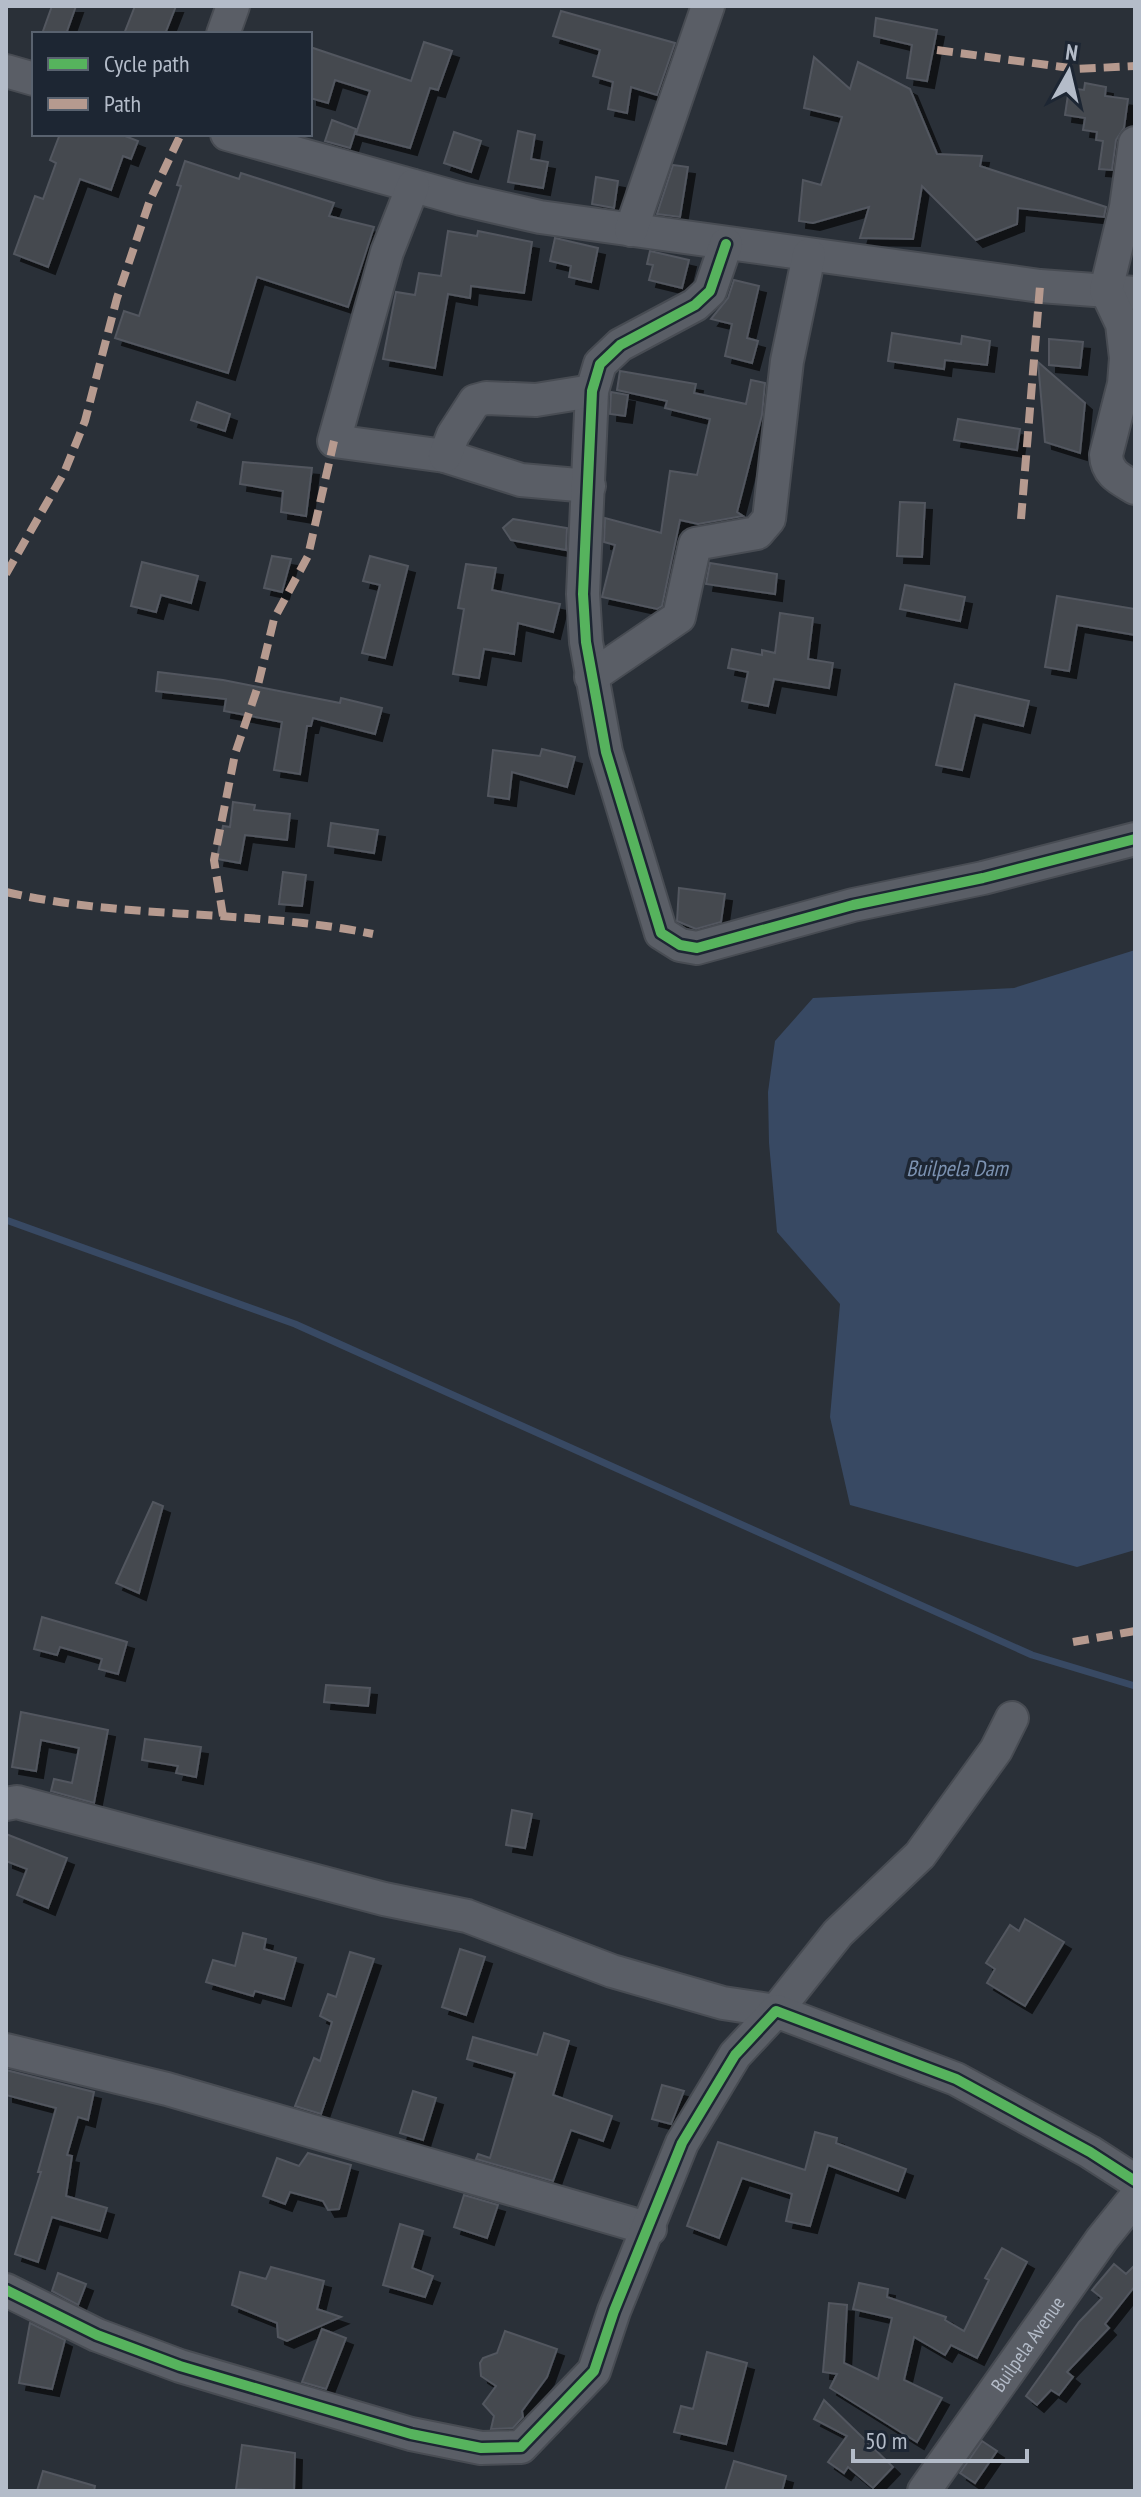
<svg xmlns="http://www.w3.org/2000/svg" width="1141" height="2497" font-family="'PT Sans Narrow',sans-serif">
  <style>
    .water { fill: #384963 }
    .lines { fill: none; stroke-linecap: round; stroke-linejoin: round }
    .stream { stroke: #384963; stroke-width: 7 }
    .building { fill: #444950; stroke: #52575f; stroke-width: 2; filter: url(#shadow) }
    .minor-casing { stroke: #484c53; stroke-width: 36 }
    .minor { stroke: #5a5e66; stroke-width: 32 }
    .quiet { stroke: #b69a8f; stroke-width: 8; stroke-dasharray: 16 8; stroke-linecap: butt }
    .cycleway-casing { stroke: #1d2633; stroke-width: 15 }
    .cycleway { stroke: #56b35d; stroke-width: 10 }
    .labels { text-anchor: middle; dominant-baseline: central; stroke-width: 7; stroke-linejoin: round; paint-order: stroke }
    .street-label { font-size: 20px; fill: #b4bcc9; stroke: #1d2633 }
    .water-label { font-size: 22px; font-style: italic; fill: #7c92b1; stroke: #1d2633 }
  </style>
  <defs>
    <filter id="shadow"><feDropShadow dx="7" dy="7" stdDeviation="0" flood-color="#0009"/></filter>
  </defs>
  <rect width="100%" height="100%" fill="#2a3038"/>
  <polygon class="water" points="1135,950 1135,1550 1077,1567 850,1505 830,1417 840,1304 777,1232 769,1143 768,1092 775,1041 813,998 1014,988"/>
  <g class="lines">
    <polyline class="stream" points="6,1220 295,1324 1032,1655 1135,1686"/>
  </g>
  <g class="building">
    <polygon points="52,6 76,6 66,34 42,34"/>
    <polygon points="135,6 176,6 165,34 124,34"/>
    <polygon points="561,11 675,43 657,95 631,87 627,113 608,109 613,82 593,76 600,50 553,36"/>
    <polygon points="876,18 937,30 927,81 907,78 912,45 874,36"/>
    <polygon points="424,42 452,51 438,90 430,88 410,148 356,134 370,91 335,80 328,103 310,98 310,47 411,81"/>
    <polygon points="814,57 850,89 858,62 910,89 937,154 982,156 980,166 1106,207 1104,217 1018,208 1017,224 976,240 922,186 913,239 860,238 869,207 813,223 799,221 803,180 821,185 842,117 804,108"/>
    <polygon points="1085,83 1106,87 1105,96 1128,99 1124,128 1116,140 1112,170 1099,169 1103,141 1096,140 1097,132 1083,130 1085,118 1065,115 1069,88 1084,90"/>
    <polygon points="332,120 356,129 350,148 325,141"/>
    <polygon points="518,131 535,135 531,159 548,162 543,188 508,182"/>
    <polygon points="454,132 481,141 471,172 444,163"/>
    <polygon points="60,134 120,134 138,141 131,159 123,156 111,190 80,179 48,267 14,254 35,196 43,199 56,163 50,160"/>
    <polygon points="185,161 239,179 241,173 334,203 329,216 374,227 348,307 257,277 228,373 115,338 124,311 139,316 181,186 177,185"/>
    <polygon points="673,165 688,167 680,217 657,214"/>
    <polygon points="596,177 618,181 614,208 592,204"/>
    <polygon points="448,231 477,236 478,231 532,242 524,293 471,286 470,298 448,294 435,368 383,359 396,292 415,295 419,273 441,276"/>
    <polygon points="555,238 598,248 591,282 569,277 571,266 550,261"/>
    <polygon points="650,251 689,260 682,288 649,280 653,265 647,264"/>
    <polygon points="734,280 759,286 747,338 758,341 752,363 725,356 732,324 711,319 728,298"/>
    <polygon points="892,333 961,344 962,336 990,341 987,365 945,360 944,369 888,361"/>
    <polygon points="1049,339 1083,342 1080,368 1049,365"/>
    <polygon points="1038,362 1085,403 1080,453 1045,442"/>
    <polygon points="620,371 696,384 694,393 746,404 751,380 765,383 762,415 737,512 743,516 698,524 680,520 662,606 657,609 602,597 615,545 604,542 605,518 661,533 670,471 697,475 710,419 665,408 667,401 617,390"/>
    <polygon points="611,392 628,395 625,416 610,414"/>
    <polygon points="197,402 230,414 225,431 191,420"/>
    <polygon points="958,419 1020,429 1017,450 954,440"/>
    <polygon points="243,462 312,468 306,516 281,512 283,491 240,484"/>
    <polygon points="900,502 925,503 922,557 897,556"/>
    <polygon points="513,519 567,528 566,550 511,540 503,528"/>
    <polygon points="272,556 291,559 282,592 264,588"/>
    <polygon points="370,556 408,566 385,658 362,653 380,585 363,581"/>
    <polygon points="142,562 198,576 191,603 161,595 156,612 131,606"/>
    <polygon points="710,563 777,574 775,594 706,584"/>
    <polygon points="466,564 496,568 492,590 560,604 553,632 518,623 514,654 484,649 479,678 453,674 464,609 458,608"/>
    <polygon points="905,585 965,597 960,621 900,609"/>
    <polygon points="1057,596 1135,609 1135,635 1077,625 1069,671 1045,667"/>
    <polygon points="780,613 813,618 808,659 833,663 829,688 774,679 768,706 742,701 748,672 728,668 732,649 762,655 762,650 775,653"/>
    <polygon points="158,672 223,680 340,703 341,698 382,708 375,734 313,718 311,726 307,726 300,774 274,770 282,722 224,711 226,699 156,691"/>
    <polygon points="955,684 1029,701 1023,726 975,715 962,770 936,765"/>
    <polygon points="542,749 575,757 567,787 512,772 509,799 488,796 493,750 540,756"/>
    <polygon points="233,802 255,805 254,810 290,814 287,840 245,835 240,863 217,859 223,826 230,827"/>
    <polygon points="331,823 378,830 374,853 328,846"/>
    <polygon points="283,872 306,875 302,906 279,904"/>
    <polygon points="679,888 725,894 721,922 696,929 677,921"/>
    <polygon points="153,1502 163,1506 139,1593 116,1583"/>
    <polygon points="42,1617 127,1642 118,1674 99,1669 102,1659 60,1647 57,1655 34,1649"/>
    <polygon points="326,1685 370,1688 368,1706 324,1702"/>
    <polygon points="21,1712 108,1730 94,1803 51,1791 54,1779 72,1783 79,1748 41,1740 36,1771 12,1767"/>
    <polygon points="145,1739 201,1747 196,1777 176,1773 178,1766 142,1760"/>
    <polygon points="512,1810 532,1814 525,1848 506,1845"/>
    <polygon points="6,1834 67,1858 48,1908 17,1895 27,1869 6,1861"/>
    <polygon points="1025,1919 1064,1942 1025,2006 987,1983 995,1969 986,1963 1010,1925 1019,1931"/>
    <polygon points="243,1933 266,1939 264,1949 296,1958 284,1999 255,1991 253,1996 206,1982 213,1960 235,1966"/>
    <polygon points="460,1949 485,1957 466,2015 442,2007"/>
    <polygon points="350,1952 374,1959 321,2114 295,2106 314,2058 320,2061 332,2022 320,2016 328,1994 336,1997"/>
    <polygon points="544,2033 569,2041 553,2095 612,2116 603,2141 571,2130 553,2181 476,2159 478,2154 490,2158 515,2073 467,2059 473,2037 537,2055"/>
    <polygon points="6,2070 94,2092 88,2120 78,2117 67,2155 72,2156 66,2196 107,2208 100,2231 52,2217 38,2262 15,2254 41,2172 38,2172 56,2108 6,2095"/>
    <polygon points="662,2085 684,2091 671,2124 652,2119"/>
    <polygon points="413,2091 436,2098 423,2140 400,2133"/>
    <polygon points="815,2132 837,2138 836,2143 906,2169 898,2191 828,2165 810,2226 786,2221 792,2194 742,2178 719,2238 687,2226 718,2142 805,2170"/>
    <polygon points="308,2153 351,2165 339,2209 328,2210 323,2201 290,2192 285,2204 263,2196 277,2158 299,2166"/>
    <polygon points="464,2195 498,2205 487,2238 454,2227"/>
    <polygon points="400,2224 423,2231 412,2268 433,2276 425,2297 383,2285"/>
    <polygon points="1002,2248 1027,2262 977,2358 951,2345 945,2355 914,2337 904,2380 942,2398 917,2442 830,2388 837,2374 823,2372 829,2303 847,2305 844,2363 878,2379 892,2318 853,2309 859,2283 888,2289 887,2297 946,2317 945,2320 964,2331 989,2280 985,2278"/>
    <polygon points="1114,2264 1126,2274 1135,2265 1135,2286 1105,2324 1109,2328 1067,2372 1073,2377 1059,2395 1051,2390 1037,2405 1026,2396 1079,2322 1102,2298 1092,2290"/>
    <polygon points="271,2267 324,2281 317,2309 341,2317 287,2341 278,2337 277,2323 232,2305 240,2272 266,2279"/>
    <polygon points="58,2273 86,2284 78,2305 52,2291"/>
    <polygon points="30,2323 65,2340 52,2389 19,2383"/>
    <polygon points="322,2329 346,2338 326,2389 302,2382"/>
    <polygon points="505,2331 557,2349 547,2377 522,2411 523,2417 513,2428 491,2429 494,2416 483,2404 496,2386 481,2376 480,2363 483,2358 497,2353"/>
    <polygon points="707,2352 747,2363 726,2444 674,2432 681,2406 693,2409"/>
    <polygon points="824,2400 893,2467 873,2488 848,2467 844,2473 828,2462 847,2436 814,2419"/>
    <polygon points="982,2441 997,2451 975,2483 960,2473"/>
    <polygon points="242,2445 295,2453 294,2491 236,2489"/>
    <polygon points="734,2461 786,2476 782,2491 725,2491"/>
    <polygon points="43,2471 95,2486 94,2491 37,2491"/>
  </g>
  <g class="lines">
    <defs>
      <g id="minor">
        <polyline points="223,34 233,6"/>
        <polyline points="6,71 34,79"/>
        <polyline points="227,134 461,199 540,217 1040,286 1135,293"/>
        <path d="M1135 143 1126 207 1106 290 1122 324 1126 358 1124 384 1106 455C1107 474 1120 479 1135 488"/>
        <polyline points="413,186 387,252 334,441 445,456 521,480 589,486"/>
        <polyline points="631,230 708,6"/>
        <polyline points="726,244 710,291 695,305 620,345 600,364 592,391 583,594 586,642 606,752 661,933 680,945 697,948 853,905 983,878 1135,839"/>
        <polyline points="445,456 453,435 475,401 486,398 536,400 592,391"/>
        <polyline points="591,677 679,617 695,544 757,533 769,519 787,361 809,255"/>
        <polyline points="6,1804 17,1802 384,1899 467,1916 612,1971 723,2003 776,2011 838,1933 920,1855 996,1750 1012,1718"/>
        <polyline points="6,2050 167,2089 650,2229"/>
        <polyline points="6,2290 97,2335 180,2366 411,2434 481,2448 521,2447 594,2371 614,2311 682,2143 735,2055 776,2011 956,2079 1090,2152 1135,2181"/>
        <path id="s1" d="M924 2491 1102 2239 1135 2198"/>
      </g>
    </defs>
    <use href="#minor" class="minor-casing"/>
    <use href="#minor" class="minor"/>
    <g class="quiet">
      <polyline points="937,50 1077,69 1135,66"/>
      <polyline points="1021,519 1040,286"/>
      <polyline points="6,574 64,473 85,421 117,298 150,200 181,134"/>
      <path d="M6 892C127 920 252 909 373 934"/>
      <polyline points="223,916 214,860 235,754 257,689 274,619 308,556 334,441"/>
      <polyline points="1073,1642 1135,1631"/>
    </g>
    <defs>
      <g id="cycleway">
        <polyline points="726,244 710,291 695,305 620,345 600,364 592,391 583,594 586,642 606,752 661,933 680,945 697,948 853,905 983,878 1135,839"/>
        <polyline points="6,2290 97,2335 180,2366 411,2434 481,2448 521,2447 594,2371 614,2311 682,2143 735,2055 776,2011 956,2079 1090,2152 1135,2181"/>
      </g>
    </defs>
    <use href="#cycleway" class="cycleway-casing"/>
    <use href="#cycleway" class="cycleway"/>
  </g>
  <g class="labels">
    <g class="street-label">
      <text stroke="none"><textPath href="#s1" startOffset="180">Builpela Avenue</textPath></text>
    </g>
    <g class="water-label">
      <text x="957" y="1168">Builpela Dam</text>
    </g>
  </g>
  <rect width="1141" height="2497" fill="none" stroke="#b4bcc9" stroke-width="16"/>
  <rect x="32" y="32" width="280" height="104" fill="#1d2633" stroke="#59626f" stroke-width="2"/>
  <rect x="48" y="58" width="40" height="12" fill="#56b35d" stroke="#59626f" stroke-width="2"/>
  <text x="104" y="72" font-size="24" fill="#b4bcc9">Cycle path</text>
  <rect x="48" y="98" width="40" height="12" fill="#b69a8f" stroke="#59626f" stroke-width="2"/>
  <text x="104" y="112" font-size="24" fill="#b4bcc9">Path</text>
  <g transform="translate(1069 72) rotate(8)" stroke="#1d2633" stroke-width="6" paint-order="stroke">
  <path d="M0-6L14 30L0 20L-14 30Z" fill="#b4bcc9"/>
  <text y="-12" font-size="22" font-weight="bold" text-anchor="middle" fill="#b4bcc9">N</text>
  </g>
  <path d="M853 2449v12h174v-12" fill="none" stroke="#b4bcc9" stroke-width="4"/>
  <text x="865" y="2449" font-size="24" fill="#b4bcc9" stroke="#1d2633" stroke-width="6" paint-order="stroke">50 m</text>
</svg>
